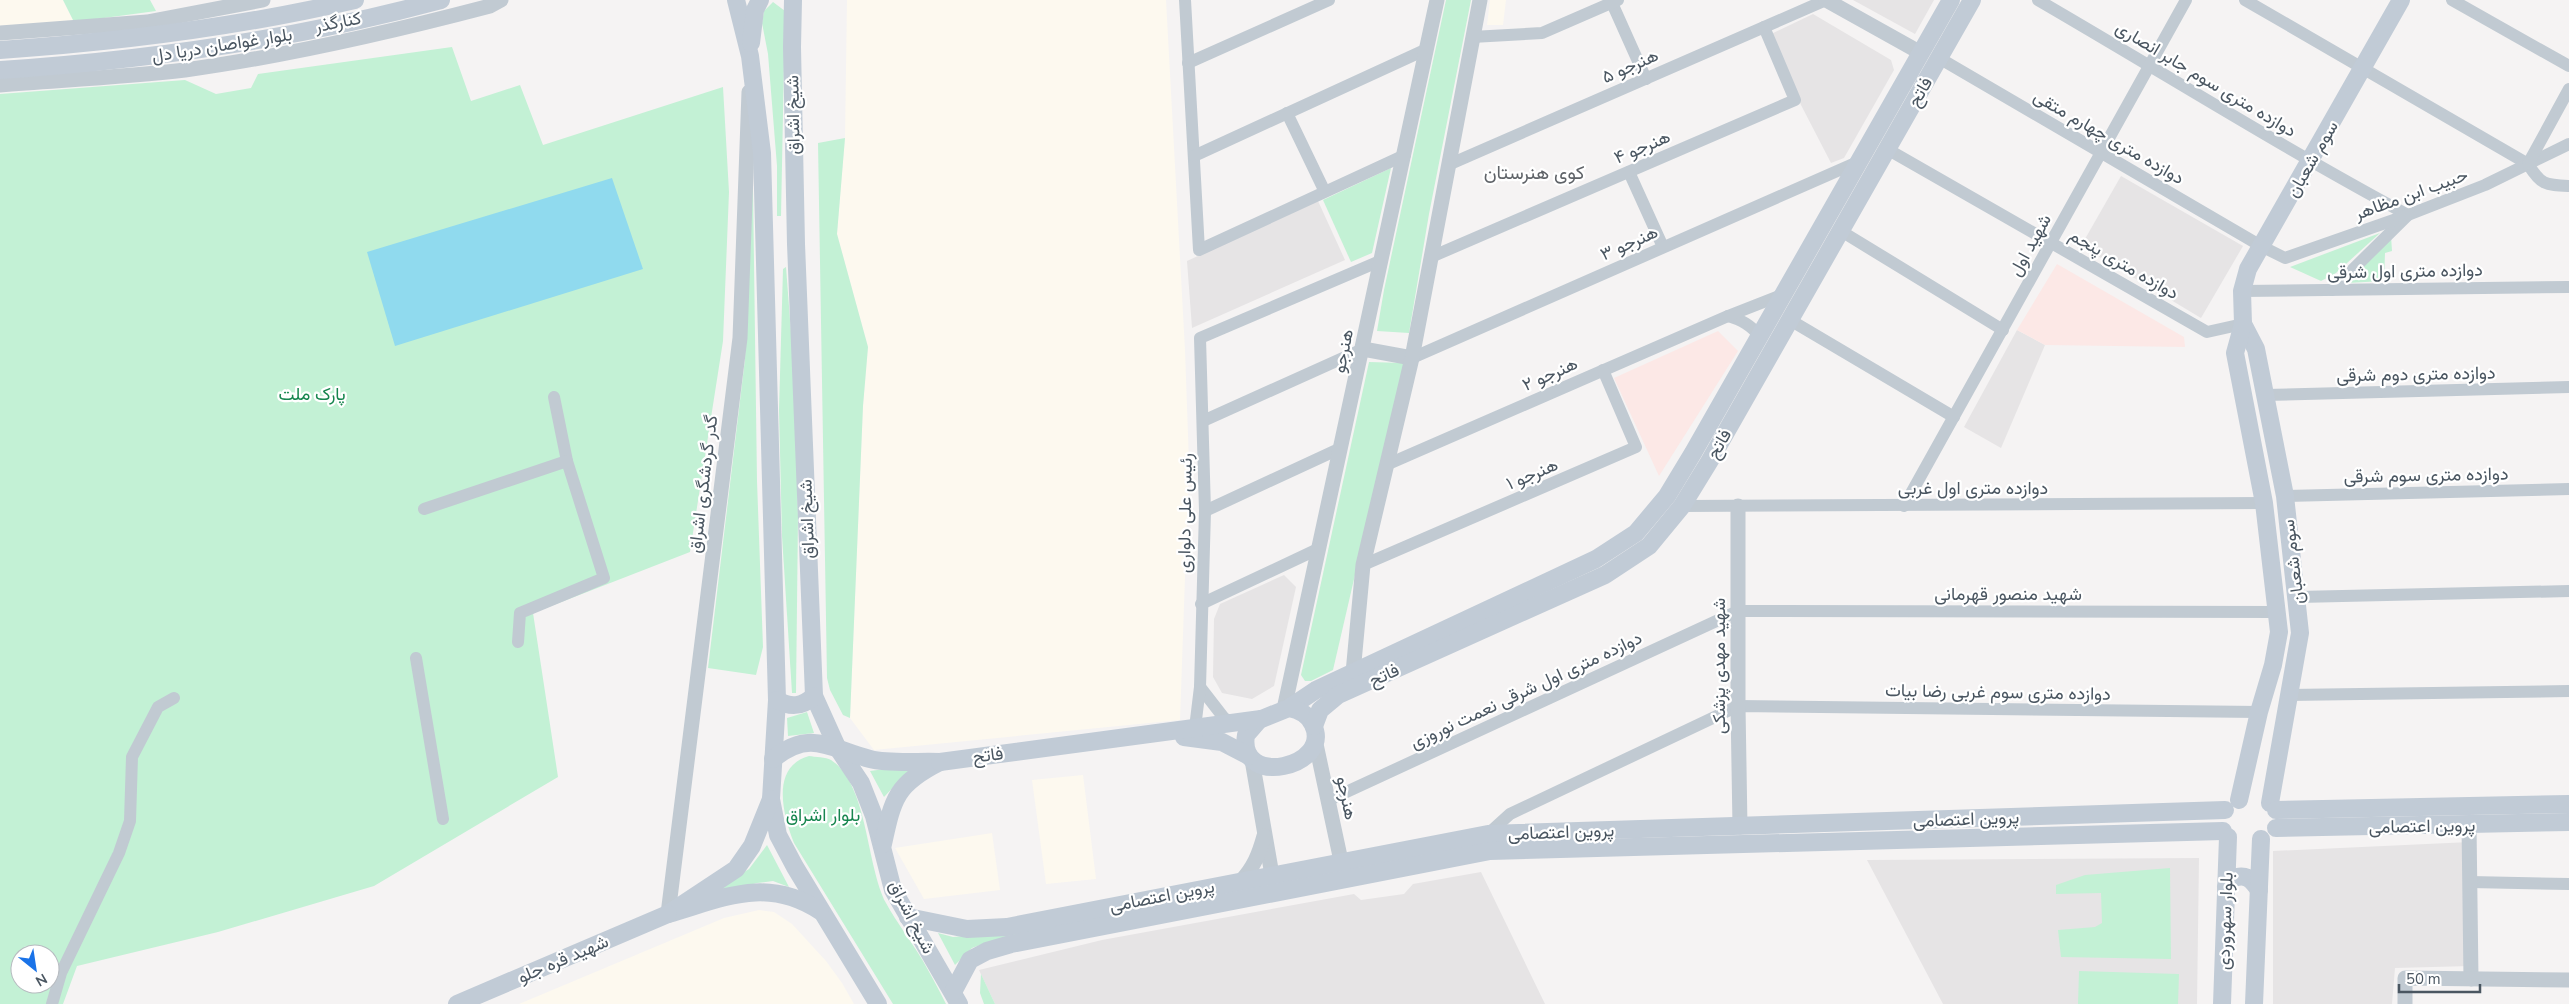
<svg xmlns="http://www.w3.org/2000/svg" width="2569" height="1004" font-family="'Nunito Sans',Vazirmatn,sans-serif">
  <style>
    .commercial { fill: #fdf9ef }
    .education { fill: #e6e4e5 }
    .medical { fill: #fce8e6 }
    .green { fill: #c3f1d5; fill-rule: evenodd }
    .water { fill: #90daee }
    .lines { fill: none; stroke-linecap: round; stroke-linejoin: round }
    .minor { stroke: #c1cad2; stroke-width: 12 }
    .tertiary { stroke: #c1cad2; stroke-width: 15 }
    .secondary { stroke: #c1cbd6; stroke-width: 18 }
    .labels { text-anchor: middle; dominant-baseline: central; stroke-width: 4.5; stroke-linejoin: round; paint-order: stroke }
    .street-label { font-size: 18px; fill: #4a5661; stroke: #fff }
    .park-label { font-size: 18px; fill: #17864f; stroke: #fff }
    .neighbourhood-label { font-size: 19px; fill: #5f6368; stroke: #fff }
  </style>
  <rect width="100%" height="100%" fill="#f5f3f3"/>
  <g class="commercial">
    <polygon points="0,0 63,0 74,22 0,26"/>
    <polygon points="847,0 1166,0 1185,350 1189,463 1180,720 874,750 850,718 863,406 868,347 837,234 845,138"/>
    <polygon points="1490,0 1506,0 1503,25 1487,25"/>
    <polygon points="1083,775 1096,879 1046,884 1032,780"/>
    <polygon points="992,833 1000,890 924,899 895,848"/>
    <polygon points="759,910 774,912 792,924 826,961 842,983 854,1004 519,1004 724,918"/>
  </g>
  <g class="education">
    <polygon points="1853,0 1934,0 1915,34"/>
    <polygon points="1813,14 1891,60 1894,70 1844,158 1831,163 1801,105 1771,34"/>
    <polygon points="2121,176 2243,246 2201,318 2081,246"/>
    <polygon points="1318,201 1345,260 1192,328 1187,261"/>
    <polygon points="2017,330 2045,345 2001,448 1964,427"/>
    <polygon points="1284,575 1296,587 1274,686 1252,699 1222,693 1213,677 1214,619 1220,604"/>
    <polygon points="2470,842 2471,966 2395,968 2392,1004 2273,1004 2273,851"/>
    <polygon points="2199,858 2197,1004 1943,1004 1867,860"/>
    <polygon points="1481,872 1545,1004 995,1004 979,970 1102,940 1354,894 1361,900 1404,894 1413,884"/>
  </g>
  <g class="medical">
    <polygon points="2057,264 2184,337 2185,347 2045,345 2017,330"/>
    <polygon points="1718,331 1738,351 1659,476 1614,378"/>
  </g>
  <g class="green">
    <polygon points="63,0 150,0 156,11 74,22"/>
    <polygon points="1446,0 1471,0 1429,214 1409,333 1377,331 1384,290"/>
    <polygon points="773,2 785,11 781,216 777,216 777,166 768,54 762,23 764,11"/>
    <path d="M452 47 471 101 520 85 543 145 723 87 729 192 723 341 690 552 533 613 558 777 374 886 218 932 77 966 63 1004H0V94L185 80 216 94 251 88 258 74ZM20 954H50V984H20Z"/>
    <polygon points="752,116 757,481 763,647 756,675 708,668 745,359"/>
    <polygon points="845,138 837,234 868,347 863,406 850,718 843,715 830,690 827,678 818,143"/>
    <polygon points="1391,168 1372,253 1351,262 1323,200"/>
    <polygon points="2380,233 2336,273 2321,281 2290,267"/>
    <polygon points="2391,236 2392,251 2385,253 2384,281 2347,283"/>
    <polygon points="786,267 795,385 798,517 796,693 792,693 782,536 779,410 783,269"/>
    <polygon points="1369,362 1404,363 1333,670 1311,681 1305,681 1301,675"/>
    <polygon points="807,712 814,733 788,736 787,718"/>
    <path d="M809 756C815 757 826 757 831 760 868 784 866 865 886 903 897 923 911 941 923 961 931 975 939 990 946 1004H893L794 843C783 815 770 767 809 756Z"/>
    <polygon points="922,764 899,781 884,797 870,771"/>
    <polygon points="767,845 789,887 773,881 757,883 701,898 749,869"/>
    <polygon points="2170,868 2171,959 2061,957 2058,930 2095,927 2102,923 2101,893 2056,894 2056,885 2085,875"/>
    <polygon points="1248,887 988,942 972,948 955,965 938,933 953,937 965,936"/>
    <polygon points="2079,971 2179,974 2178,1004 2078,1004"/>
    <polygon points="981,974 995,1004 984,1004 980,993"/>
  </g>
  <polygon class="water" points="612,178 643,269 395,346 367,252"/>
  <g class="lines">
    <g class="minor">
      <polyline points="1185,0 1199,250 1405,155"/>
      <path d="M2038 0C2162 72 2283 148 2408 215L2332 290"/>
      <path d="M2245 0 2528 164C2541 185 2545 185 2569 186"/>
      <polyline points="2452,0 2569,66"/>
      <polyline points="1612,3 1646,79"/>
      <polyline points="1472,37 1542,33 1618,0"/>
      <polyline points="1939,58 2261,246 2285,258 2408,215 2485,185 2569,144"/>
      <polyline points="1188,63 1329,0"/>
      <polyline points="1287,113 1324,190"/>
      <polyline points="1887,149 2207,332 2243,324"/>
      <polyline points="1194,156 1427,49"/>
      <polyline points="2528,164 2569,89"/>
      <polyline points="1448,165 1826,0"/>
      <polyline points="1629,172 1663,247"/>
      <polyline points="1841,231 2003,330"/>
      <polyline points="1431,257 1795,100 1764,27"/>
      <polyline points="2242,291 2569,287"/>
      <path d="M1728 316C1742 320 1750 325 1760 336"/>
      <polyline points="1790,320 1954,417"/>
      <polyline points="1412,358 1860,161"/>
      <polyline points="2265,395 2569,387"/>
      <polyline points="554,397 567,461"/>
      <polyline points="1203,421 1363,349"/>
      <polyline points="1386,465 1728,316 1784,294"/>
      <polyline points="2285,496 2569,489"/>
      <polyline points="1682,506 2264,503"/>
      <polyline points="1904,506 2186,0"/>
      <polyline points="424,509 567,461 604,578 520,613 518,642"/>
      <polyline points="1205,511 1341,448"/>
      <polyline points="1363,565 1636,447 1603,370"/>
      <polyline points="2298,597 2569,591"/>
      <polyline points="1201,604 1318,549"/>
      <polyline points="416,658 443,819"/>
      <polyline points="1200,687 1224,718 1234,723"/>
      <polyline points="2288,695 2569,691"/>
      <polyline points="1195,728 1200,687 1205,511 1200,338 1380,261"/>
      <polyline points="1329,800 1738,611 2278,612"/>
      <polyline points="1488,834 1510,814 1738,706 2259,712"/>
      <polyline points="2470,882 2569,884"/>
      <polyline points="52,1004 61,973 119,853 130,821 132,757 158,707 174,698"/>
    </g>
    <g class="tertiary">
      <polyline points="1826,0 1921,53"/>
      <polyline points="0,33 147,22 263,0"/>
      <path d="M0 85C62 80 124 77 185 70 287 56 391 32 490 6L501 0"/>
      <polyline points="1363,349 1412,358"/>
      <polyline points="1738,506 1738,706 1740,827"/>
      <polyline points="1353,673 1363,565 1412,358 1480,0"/>
      <polyline points="1284,709 1437,0"/>
      <polyline points="1316,744 1341,861"/>
      <polyline points="1252,760 1272,875"/>
      <polyline points="2469,825 2471,979"/>
      <path d="M1241 881C1254 867 1259 854 1264 836"/>
      <polyline points="668,914 740,338 749,92"/>
      <polyline points="2405,1004 2405,978 2569,980"/>
    </g>
    <g class="secondary">
      <polyline points="736,0 750,56 762,153 777,700 771,799 778,835 795,867 878,1004"/>
      <polyline points="793,0 792,47 796,244 814,696 837,747 861,783 874,816 893,890 959,1004"/>
      <polyline points="751,43 755,10 760,0"/>
      <path d="M0 50C119 42 238 27 355 0"/>
      <path d="M0 70C149 60 297 39 441 0"/>
      <polyline points="2243,324 2256,349 2285,496 2300,633 2270,803"/>
      <path d="M777 700C791 708 802 707 814 696"/>
      <polyline points="1289,708 1316,690 1596,559 1636,533 1667,496 1693,453 1951,0"/>
      <path d="M1289 708C1299 710 1309 715 1313 725 1333 767 1237 789 1246 735L1259 720Z"/>
      <polyline points="1314,726 1320,710 1338,695 1605,575 1649,546 1682,506 1709,462 1972,0"/>
      <polyline points="1184,737 1222,742 1249,756"/>
      <path d="M773 759C811 728 830 749 870 759 889 764 920 761 940 762 896 784 893 798 883 844"/>
      <polyline points="940,762 1261,719"/>
      <path d="M771 799 752 846 736 869 668 914C724 898 766 876 820 911"/>
      <polyline points="2239,800 2259,712 2273,665 2279,632 2264,503 2235,353 2243,324 2242,291 2248,269 2401,0"/>
      <polyline points="2276,810 2569,804"/>
      <polyline points="2276,828 2569,822"/>
      <path d="M2226 887 2231 879C2245 873 2251 878 2259 890"/>
      <polyline points="908,917 967,929 1007,927 1488,834 2225,810"/>
      <polyline points="953,992 970,960 987,951 1011,944 1490,851 2223,831"/>
      <polyline points="457,1004 668,914"/>
      <polyline points="2222,1004 2228,837"/>
      <polyline points="2254,1004 2261,839"/>
    </g>
  </g>
  <g class="labels">
    <g class="street-label">
      <text transform="translate(338 22) rotate(-11)">کنارگذر</text>
      <text transform="translate(222 45) rotate(-9)">بلوار غواصان دریا دل</text>
      <text transform="translate(1630 66) rotate(-24)">هنرجو ۵</text>
      <text transform="translate(2206 79) rotate(31)">دوازده متری سوم جابر انصاری</text>
      <text transform="translate(1920 92) rotate(-60)">فاتح</text>
      <text transform="translate(793 115) rotate(-91)">شیخ اشراق</text>
      <text transform="translate(2109 137) rotate(30)">دوازده متری چهارم متقی</text>
      <text transform="translate(1642 147) rotate(-23)">هنرجو ۴</text>
      <text transform="translate(2312 159) rotate(-60)">سوم شعبان</text>
      <text transform="translate(2411 194) rotate(-20)">حبیب ابن مظاهر</text>
      <text transform="translate(1629 243) rotate(-24)">هنرجو ۳</text>
      <text transform="translate(2030 245) rotate(-61)">شهید اول</text>
      <text transform="translate(2124 264) rotate(30)">دوازده متری پنجم</text>
      <text transform="translate(2405 271) rotate(-1)">دوازده متری اول شرقی</text>
      <text transform="translate(1343 351) rotate(-78)">هنرجو</text>
      <text transform="translate(1550 374) rotate(-24)">هنرجو ۲</text>
      <text transform="translate(2416 374) rotate(-1)">دوازده متری دوم شرقی</text>
      <text transform="translate(1719 444) rotate(-60)">فاتح</text>
      <text transform="translate(1532 474) rotate(-23)">هنرجو ۱</text>
      <text transform="translate(2426 475) rotate(-1)">دوازده متری سوم شرقی</text>
      <text transform="translate(703 484) rotate(-83)">گدر گردشگری اشراق</text>
      <text x="1973" y="488">دوازده متری اول غربی</text>
      <text transform="translate(1185 513) rotate(-89)">رئیس علی دلواری</text>
      <text transform="translate(807 519) rotate(-92)">شیخ اشراق</text>
      <text transform="translate(2293 562) rotate(-97)">سوم شعبان</text>
      <text x="2008" y="594">شهید منصور قهرمانی</text>
      <text transform="translate(1719 666) rotate(-90)">شهید مهدی پزشکی</text>
      <text transform="translate(1384 675) rotate(-24)">فاتح</text>
      <text transform="translate(1526 690) rotate(-25)">دوازده متری اول شرقی نعمت نوروزی</text>
      <text transform="translate(1998 692) rotate(1)">دوازده متری سوم غربی رضا بیات</text>
      <text transform="translate(988 755) rotate(-7)">فاتح</text>
      <text transform="translate(1347 798) rotate(78)">هنرجو</text>
      <text transform="translate(1966 819) rotate(-2)">پروین اعتصامی</text>
      <text transform="translate(2422 826) rotate(-1)">پروین اعتصامی</text>
      <text transform="translate(1561 832) rotate(-2)">پروین اعتصامی</text>
      <text transform="translate(1162 896) rotate(-11)">پروین اعتصامی</text>
      <text transform="translate(912 917) rotate(63)">شیخ اشراق</text>
      <text transform="translate(2225 921) rotate(-88)">بلوار سهروردی</text>
      <text transform="translate(563 959) rotate(-23)">شهید قره جلو</text>
    </g>
    <g class="park-label">
      <text x="312" y="394">پارک ملت</text>
      <text x="823" y="815">بلوار اشراق</text>
    </g>
    <g class="neighbourhood-label">
      <text x="1534" y="173">کوی هنرستان</text>
    </g>
  </g>
  <g transform="translate(35 969) rotate(150)"><circle r="24" fill="#ffffff" stroke="#b7bbc0"/>
  <path d="M0-4L9 19L0 12L-9 19Z" fill="#1a73e8"/>
  <text y="-8" font-size="14" font-weight="bold" text-anchor="middle" fill="#4a5661">N</text>
  </g>
  <path d="M2399 984v8h81v-8" fill="none" stroke="#4a5661" stroke-width="2.5"/>
  <text x="2406" y="984" font-size="15" fill="#4a5661" stroke="#ffffff" stroke-width="4" paint-order="stroke">50 m</text>
</svg>
